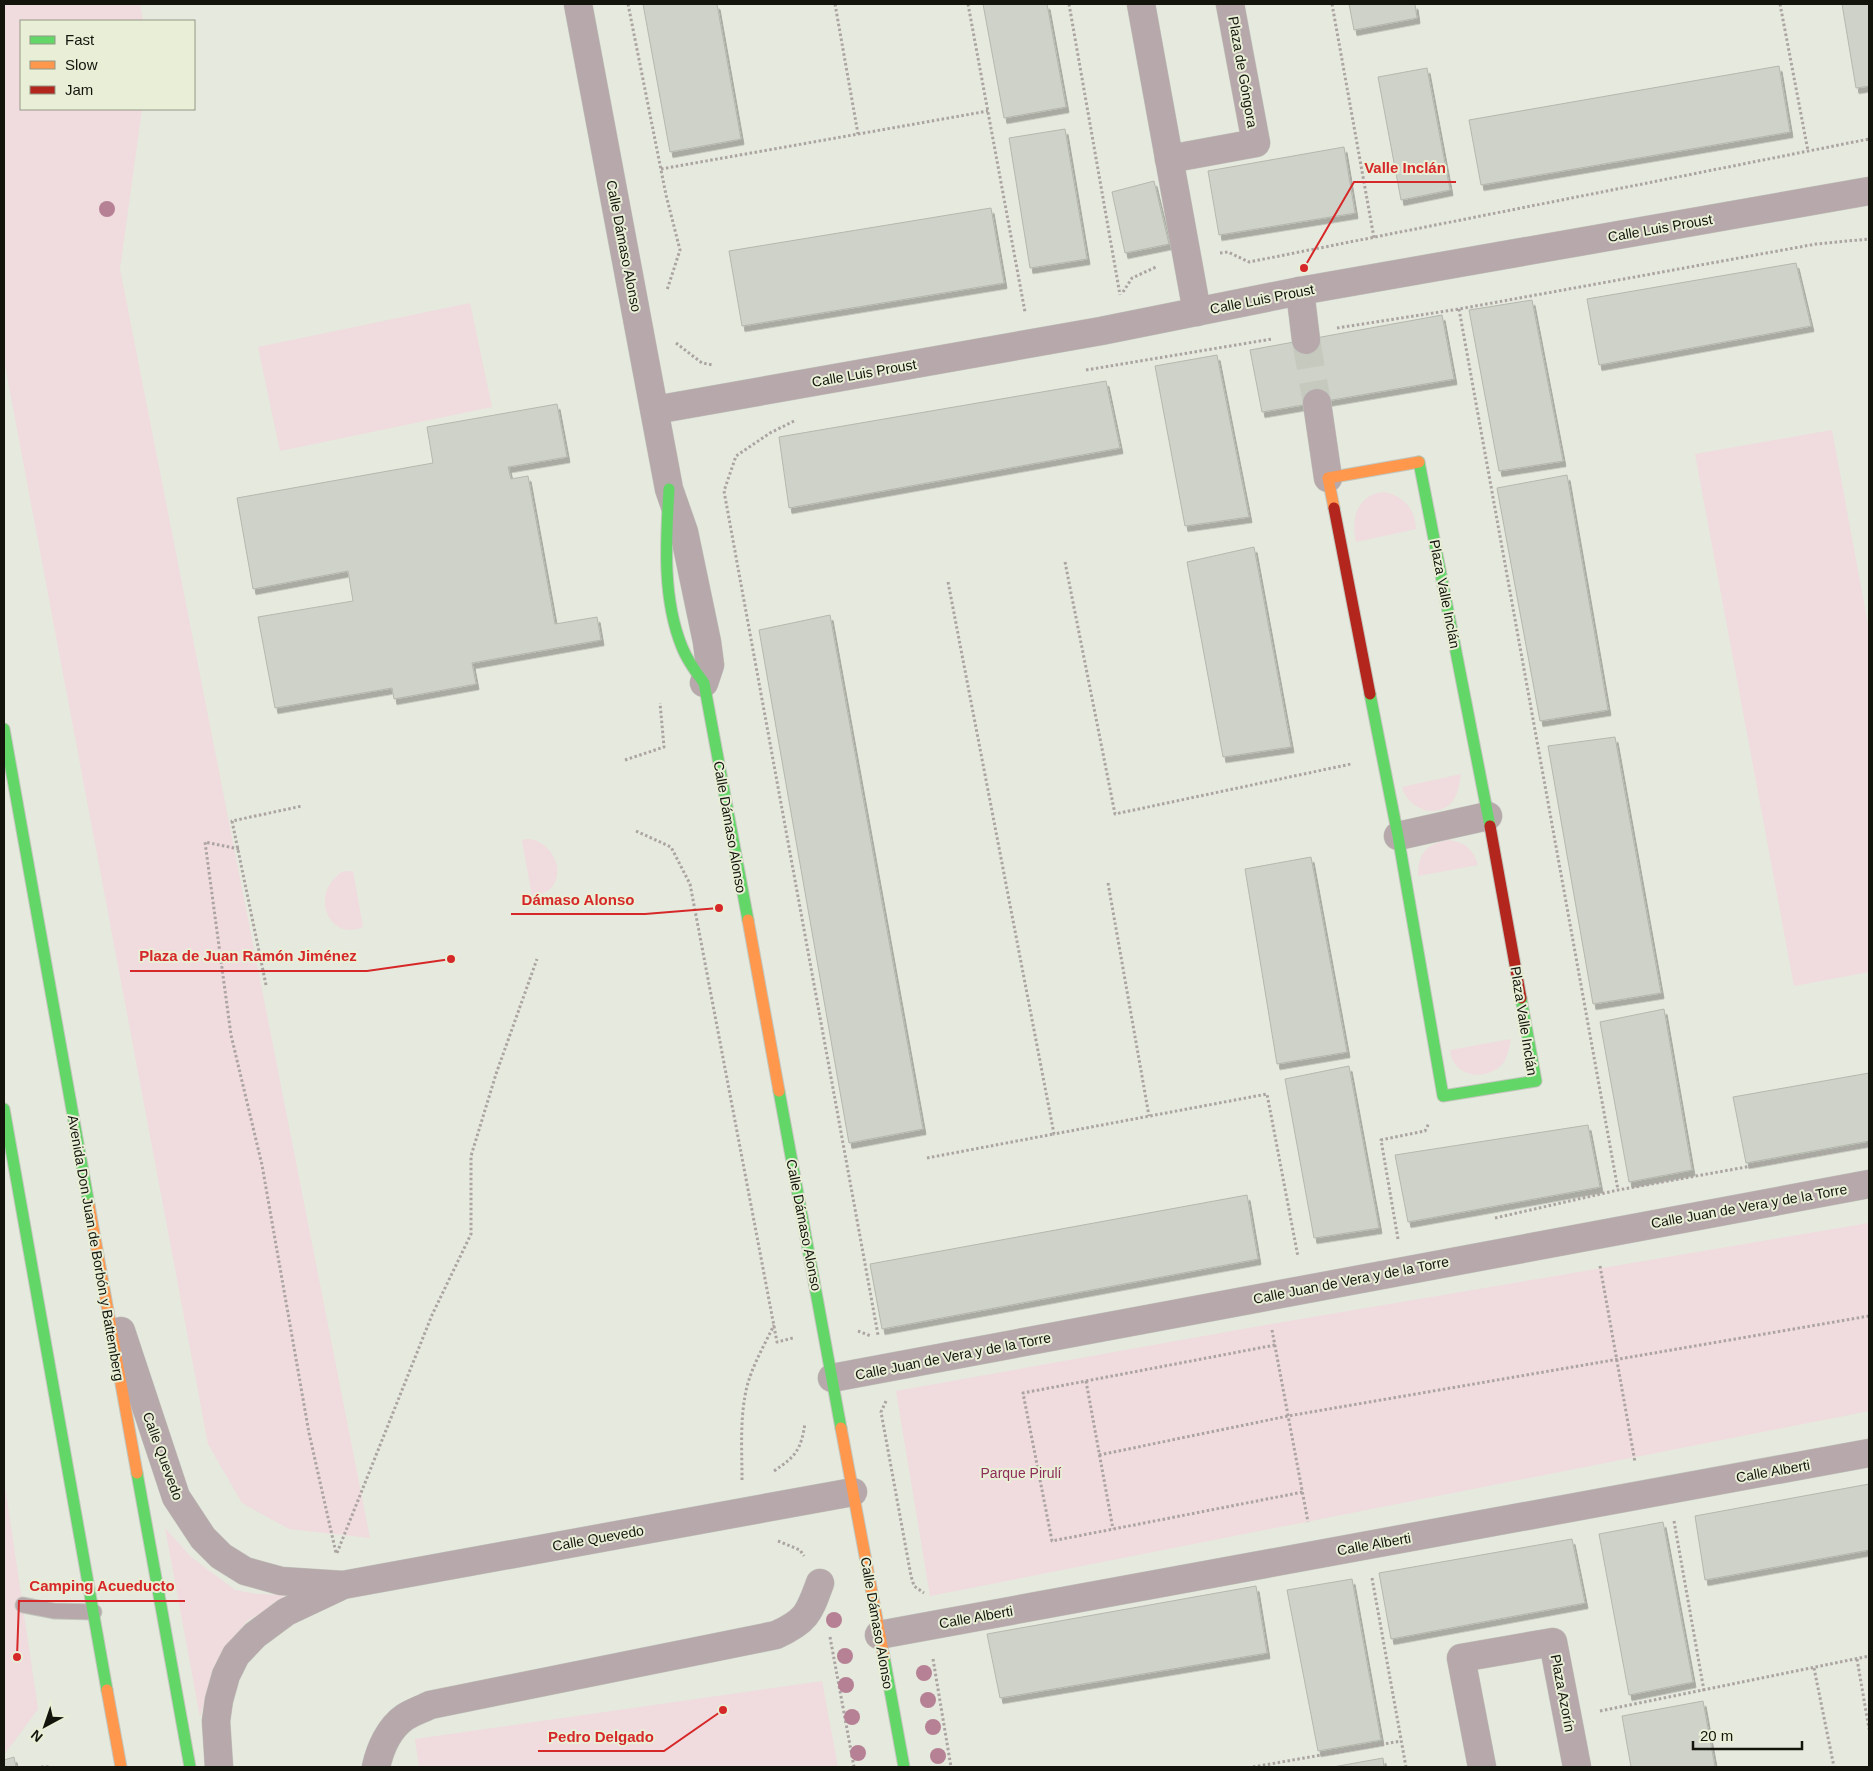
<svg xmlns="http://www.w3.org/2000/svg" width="1873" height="1771" font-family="Arial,sans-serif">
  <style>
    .green { fill: #f0dbde }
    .building { fill: #cfd2c8; stroke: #b5b8ae; filter: url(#shadow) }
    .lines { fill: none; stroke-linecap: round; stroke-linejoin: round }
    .street-tunnel { stroke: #c6c9be; stroke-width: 28; stroke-dasharray: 28 14; stroke-linecap: butt }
    .lane-casing { stroke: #c3c6bd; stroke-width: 17 }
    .street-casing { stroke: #c3c6bd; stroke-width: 29 }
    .fast-casing { stroke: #c3c6bd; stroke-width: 13 }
    .slow-casing { stroke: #c3c6bd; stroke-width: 13 }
    .jam-casing { stroke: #c3c6bd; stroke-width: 13 }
    .path { stroke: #aba4a2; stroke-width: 3; stroke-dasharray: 2.5 2.5; stroke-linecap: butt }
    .lane { stroke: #b6a8ab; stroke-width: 15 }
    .street { stroke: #b6a8ab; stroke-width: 28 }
    .fast { stroke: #63d668; stroke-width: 11 }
    .slow { stroke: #ff974d; stroke-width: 11 }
    .jam { stroke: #b3261e; stroke-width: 11 }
    .tree { fill: #b68195 }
    .labels { text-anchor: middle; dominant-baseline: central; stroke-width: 4; stroke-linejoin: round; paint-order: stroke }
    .street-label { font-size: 14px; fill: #13150d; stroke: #e9efd7 }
    .park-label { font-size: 14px; fill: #8e2c5a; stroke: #e9efd7 }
    .leader { fill: none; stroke: #d62828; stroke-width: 2 }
    .callout-dot { fill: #d62828; stroke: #e9efd7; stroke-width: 2 }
    .callout-label { font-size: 15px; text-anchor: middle; font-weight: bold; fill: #d62828; stroke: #e9efd7; stroke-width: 4; stroke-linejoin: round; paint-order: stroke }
  </style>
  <defs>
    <filter id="shadow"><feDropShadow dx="3" dy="5.5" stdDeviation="0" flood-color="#0004"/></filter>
  </defs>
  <rect width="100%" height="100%" fill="#e6e9dd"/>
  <g class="green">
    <polygon points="4,4 140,4 143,21 21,21 21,109 142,109 120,269 370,1538 289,1529 242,1503 208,1444 4,360"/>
    <polygon points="470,303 492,407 280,451 258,347"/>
    <polygon points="1832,430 1869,630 1869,972 1794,986 1695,454"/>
    <path d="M1384 492C1404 496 1415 509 1416 529L1356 542C1351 519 1356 495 1384 492Z"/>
    <path d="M1461 774C1459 784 1458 797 1450 804 1432 820 1407 806 1402 787Z"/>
    <path d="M528 839C550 840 568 871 550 889 546 893 538 895 532 896L522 840Z"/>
    <path d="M1448 840C1466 843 1472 848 1478 865L1418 876C1418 853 1427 844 1448 840Z"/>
    <path d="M353 871 363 927C331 941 312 900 335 878 336 877 340 873 341 872 344 871 349 871 353 871Z"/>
    <path d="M1511 1039C1509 1047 1508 1055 1504 1062 1492 1078 1464 1080 1453 1061 1451 1058 1451 1053 1450 1050Z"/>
    <polygon points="1869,1223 1869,1411 930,1596 896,1391 1271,1324"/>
    <polygon points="4,1479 38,1709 4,1755"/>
    <polygon points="165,1528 191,1557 235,1590 258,1594 292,1595 247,1621 214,1669 200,1717"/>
    <polygon points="822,1681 838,1767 419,1767 415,1739"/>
  </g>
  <g class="building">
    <polygon points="643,4 717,4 741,139 670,152"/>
    <polygon points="983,4 1047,4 1066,107 1004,118"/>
    <polygon points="1349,4 1415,4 1417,18 1354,30"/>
    <polygon points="1842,4 1869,4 1869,86 1856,88"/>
    <polygon points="1779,66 1790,132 1481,185 1469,120"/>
    <polygon points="1427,68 1450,190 1401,200 1378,77"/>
    <polygon points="1065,129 1087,259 1030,268 1009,138"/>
    <polygon points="1344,147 1355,213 1219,235 1208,171"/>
    <polygon points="1154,181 1169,244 1125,253 1112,192"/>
    <polygon points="991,208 1004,283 742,326 729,251"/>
    <polygon points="1796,263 1811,326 1599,365 1587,299"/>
    <polygon points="1532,300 1563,461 1499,471 1469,310"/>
    <polygon points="1442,315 1454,379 1262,412 1250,350"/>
    <polygon points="1217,355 1249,517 1185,526 1155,366"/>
    <polygon points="1106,381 1120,448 789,508 779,437"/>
    <polygon points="557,404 567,457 508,467 511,479 528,476 555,624 597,617 601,640 472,663 476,684 394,699 392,688 275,708 258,617 353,601 348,571 253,589 237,498 433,463 427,427"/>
    <polygon points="1567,475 1608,710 1540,721 1497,488"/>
    <polygon points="1254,547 1291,747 1223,757 1187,562"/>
    <polygon points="830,615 923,1129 849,1143 759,630"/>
    <polygon points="1615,737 1661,993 1593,1004 1548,746"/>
    <polygon points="1311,857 1347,1052 1277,1064 1245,869"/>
    <polygon points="1664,1009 1692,1170 1629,1182 1600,1022"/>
    <polygon points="1349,1066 1379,1228 1314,1238 1285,1079"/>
    <polygon points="1869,1073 1869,1141 1746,1163 1733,1097"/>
    <polygon points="1588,1125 1600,1187 1408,1222 1395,1155"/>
    <polygon points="1247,1195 1258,1259 882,1329 870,1264"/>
    <polygon points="1869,1484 1869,1550 1705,1580 1695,1516"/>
    <polygon points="1663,1522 1693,1682 1629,1695 1599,1534"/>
    <polygon points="1572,1539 1585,1603 1391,1639 1379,1573"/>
    <polygon points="1352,1579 1381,1740 1318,1751 1287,1590"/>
    <polygon points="1256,1586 1267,1653 1000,1698 987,1634"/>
    <polygon points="1703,1701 1715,1767 1631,1767 1622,1716"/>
    <polygon points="14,1757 16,1767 4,1767 4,1760"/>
    <polygon points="1383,1758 1384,1767 1333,1767"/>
  </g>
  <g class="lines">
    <polyline class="street-tunnel" points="1306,340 1317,403"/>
    <defs>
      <polyline id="lane" points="23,1605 54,1611 94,1612"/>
      <g id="street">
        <polyline points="578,4 669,489 684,532 707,642 710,665 704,683"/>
        <polyline points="1141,4 1197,312"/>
        <polyline points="1169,159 1256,143 1230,4"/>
        <polyline points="1300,291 1306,340"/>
        <polyline points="1317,403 1328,478"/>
        <polyline points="655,410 1101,331 1300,291 1869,191"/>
        <polyline points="1398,836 1488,816"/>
        <polyline points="121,1331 176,1497 203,1538 221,1556 245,1571 281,1581 343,1585 853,1492"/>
        <polyline points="832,1378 1869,1184"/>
        <polyline points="879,1635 1869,1453"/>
        <polyline points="219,1767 216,1721 219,1700 226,1675 236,1655 255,1635 286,1612 339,1587"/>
        <path d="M376 1767C380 1749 389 1728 405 1717 413 1712 422 1709 430 1705L776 1635C807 1621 809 1613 820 1583"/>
        <polyline points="1482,1767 1461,1658 1553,1642 1577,1767"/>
      </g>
      <g id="fast">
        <polyline points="1419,462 1490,826"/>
        <path d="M669 489C666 540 662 598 682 647 687 660 695 671 704 683L748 920"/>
        <polyline points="1370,694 1398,836 1443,1096 1536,1081 1521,998"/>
        <polyline points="4,729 89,1205"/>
        <polyline points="779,1091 841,1428"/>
        <polyline points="4,1109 107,1690"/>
        <polyline points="137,1473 190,1767"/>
        <polyline points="884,1657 904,1767"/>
      </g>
      <g id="slow">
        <polyline points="1334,508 1328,478 1419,462"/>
        <polyline points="748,920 779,1091"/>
        <polyline points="89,1205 137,1473"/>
        <polyline points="841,1428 884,1657"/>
        <polyline points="107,1690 121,1767"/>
      </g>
      <g id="jam">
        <polyline points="1334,508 1370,694"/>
        <polyline points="1490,826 1521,998"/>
      </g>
    </defs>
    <use href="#lane" class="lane-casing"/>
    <use href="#street" class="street-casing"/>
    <use href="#fast" class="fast-casing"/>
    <use href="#slow" class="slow-casing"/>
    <use href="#jam" class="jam-casing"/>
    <g class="path">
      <polyline points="628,4 666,195 680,250 667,290"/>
      <polyline points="835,4 858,134"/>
      <polyline points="968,4 1025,312"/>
      <polyline points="1069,4 1120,295"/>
      <polyline points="1332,4 1374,238"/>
      <polyline points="1780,4 1808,151"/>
      <polyline points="661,169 988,111"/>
      <polyline points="1220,253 1228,252 1249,262 1869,139"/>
      <polyline points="1123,292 1132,278 1156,267"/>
      <polyline points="1459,309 1618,1190"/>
      <polyline points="1337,328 1459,309 1816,244 1869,239"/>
      <polyline points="676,343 702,363 713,365"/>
      <polyline points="1086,370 1272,339"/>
      <polyline points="794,421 770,433 736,456 724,491 878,1335"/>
      <polyline points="1065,562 1115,814 1351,764"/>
      <polyline points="948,582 1054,1134 1267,1094 1298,1257"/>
      <polyline points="625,760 664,747 660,703"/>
      <polyline points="636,831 671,847 690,884 777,1342 793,1338"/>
      <polyline points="239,849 205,842 231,1035 262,1165 309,1433 336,1553"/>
      <polyline points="1108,883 1149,1116"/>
      <polyline points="266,985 232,821 302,806"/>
      <polyline points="927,1158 1054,1134"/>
      <polyline points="1495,1218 1618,1190 1869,1145"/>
      <polyline points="1398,1239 1381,1140 1425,1131 1429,1123"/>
      <polyline points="1600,1266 1635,1462"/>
      <polyline points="1272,1330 1308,1522"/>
      <polyline points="858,1331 871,1336"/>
      <polyline points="1275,1345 1023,1393 1052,1541 1303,1492"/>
      <polyline points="1086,1381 1113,1529"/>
      <polyline points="886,1401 881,1412 911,1576 914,1586 924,1593"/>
      <polyline points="1099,1455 1288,1416 1869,1316"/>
      <path d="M774 1471C796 1456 801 1450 805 1423"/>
      <path d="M742 1480C742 1453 740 1423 745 1396 749 1371 763 1348 774 1325"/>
      <polyline points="1674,1521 1704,1691"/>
      <polyline points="778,1541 800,1550 804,1556"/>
      <polyline points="337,1553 432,1315 471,1234 471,1156 496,1074 537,959"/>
      <polyline points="1372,1578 1406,1767"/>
      <polyline points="830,1637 854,1767"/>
      <polyline points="933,1659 951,1767"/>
      <polyline points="1857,1659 1869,1729"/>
      <polyline points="1814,1668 1834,1767"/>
      <polyline points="1600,1711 1869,1656"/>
      <polyline points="41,1767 49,1767"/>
      <polyline points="1253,1767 1401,1741"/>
    </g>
    <use href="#lane" class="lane"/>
    <use href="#street" class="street"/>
    <use href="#fast" class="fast"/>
    <use href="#slow" class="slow"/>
    <use href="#jam" class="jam"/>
  </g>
  <g class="tree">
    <circle cx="107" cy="209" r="8"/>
    <circle cx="834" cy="1620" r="8"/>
    <circle cx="845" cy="1656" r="8"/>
    <circle cx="924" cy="1673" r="8"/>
    <circle cx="846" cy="1685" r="8"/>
    <circle cx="928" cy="1700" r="8"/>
    <circle cx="852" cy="1717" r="8"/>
    <circle cx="933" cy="1727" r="8"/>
    <circle cx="858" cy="1753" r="8"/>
    <circle cx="938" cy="1756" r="8"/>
  </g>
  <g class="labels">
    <g class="street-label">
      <text transform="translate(1243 72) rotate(80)">Plaza de Góngora</text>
      <text transform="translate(1660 228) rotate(-10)">Calle Luis Proust</text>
      <text transform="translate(624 246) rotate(79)">Calle Dámaso Alonso</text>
      <text transform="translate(1262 299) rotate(-11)">Calle Luis Proust</text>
      <text transform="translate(864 373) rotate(-10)">Calle Luis Proust</text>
      <text transform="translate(1445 594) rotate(79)">Plaza Valle Inclán</text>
      <text transform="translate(730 827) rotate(80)">Calle Dámaso Alonso</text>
      <text transform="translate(1524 1021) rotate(81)">Plaza Valle Inclán</text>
      <text transform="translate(1749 1206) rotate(-10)">Calle Juan de Vera y de la Torre</text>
      <text transform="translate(804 1225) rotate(79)">Calle Dámaso Alonso</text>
      <text transform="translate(96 1248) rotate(80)">Avenida Don Juan de Borbón y Battemberg</text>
      <text transform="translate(1351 1280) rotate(-11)">Calle Juan de Vera y de la Torre</text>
      <text transform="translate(953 1356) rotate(-11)">Calle Juan de Vera y de la Torre</text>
      <text transform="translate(163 1456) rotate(70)">Calle Quevedo</text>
      <text transform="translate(1773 1471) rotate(-10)">Calle Alberti</text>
      <text transform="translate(598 1538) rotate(-10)">Calle Quevedo</text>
      <text transform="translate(1374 1544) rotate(-10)">Calle Alberti</text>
      <text transform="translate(976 1617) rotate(-10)">Calle Alberti</text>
      <text transform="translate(877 1623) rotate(80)">Calle Dámaso Alonso</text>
      <text transform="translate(1563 1693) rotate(79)">Plaza Azorín</text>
    </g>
    <g class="park-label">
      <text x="1021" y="1473">Parque Pirulí</text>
    </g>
  </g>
  <path class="leader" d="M1304 268L1354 182H1456M719 908L645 914H511M451 959L367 971H130M17 1657L19 1601H185M723 1710L664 1751H538"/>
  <g class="callout-dot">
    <circle cx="1304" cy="268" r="5"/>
    <circle cx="719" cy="908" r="5"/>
    <circle cx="451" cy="959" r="5"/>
    <circle cx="17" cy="1657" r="5"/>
    <circle cx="723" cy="1710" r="5"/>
  </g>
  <g class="callout-label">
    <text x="1405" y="173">Valle Inclán</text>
    <text x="578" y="905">Dámaso Alonso</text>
    <text x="248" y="961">Plaza de Juan Ramón Jiménez</text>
    <text x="102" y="1591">Camping Acueducto</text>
    <text x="601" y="1742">Pedro Delgado</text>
  </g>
  <rect width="1873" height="1771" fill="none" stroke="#13150d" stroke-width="10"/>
  <rect x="20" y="20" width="175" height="90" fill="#e9efd7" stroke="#939886"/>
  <rect x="30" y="36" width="25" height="8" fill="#63d668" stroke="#939886"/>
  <text x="65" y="45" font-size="15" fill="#13150d">Fast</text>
  <rect x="30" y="61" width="25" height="8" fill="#ff974d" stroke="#939886"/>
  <text x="65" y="70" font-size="15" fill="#13150d">Slow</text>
  <rect x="30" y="86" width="25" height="8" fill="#b3261e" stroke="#939886"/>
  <text x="65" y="95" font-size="15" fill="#13150d">Jam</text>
  <g transform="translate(45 1726) rotate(220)" stroke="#e9efd7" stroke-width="4" paint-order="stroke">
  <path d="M0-4L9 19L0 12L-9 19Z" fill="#13150d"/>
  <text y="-8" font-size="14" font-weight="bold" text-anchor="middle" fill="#13150d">N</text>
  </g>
  <path d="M1693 1741v8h109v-8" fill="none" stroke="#13150d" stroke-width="2.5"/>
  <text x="1700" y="1741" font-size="15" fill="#13150d" stroke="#e9efd7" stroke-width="4" paint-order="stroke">20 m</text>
</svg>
